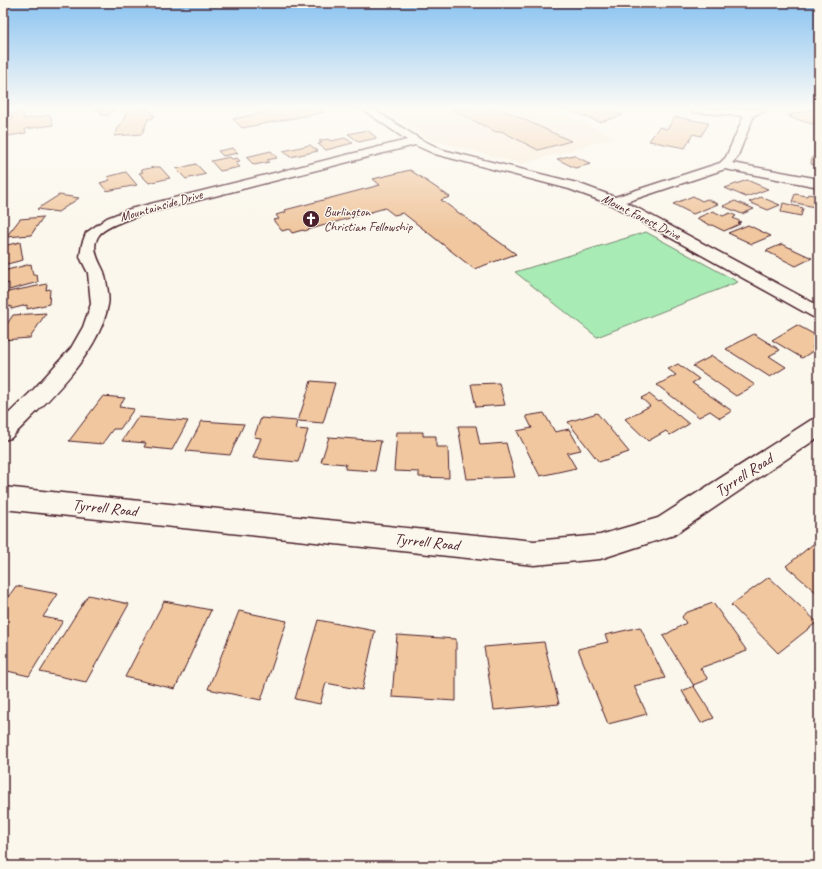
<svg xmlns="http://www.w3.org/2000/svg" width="822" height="869" font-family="Caveat,sans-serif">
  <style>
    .built { fill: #f8e9d5 }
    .green { fill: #a8ebb5; stroke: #798570 }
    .building { fill: #f0c79f; stroke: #4a1f2b }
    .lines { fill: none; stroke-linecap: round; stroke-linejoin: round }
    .street-casing { stroke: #4a1f2b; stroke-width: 3 }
    .street { fill: #fbf7ec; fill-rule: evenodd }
    .labels { text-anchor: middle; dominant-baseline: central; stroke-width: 3; stroke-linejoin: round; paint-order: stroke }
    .far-street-label { font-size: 13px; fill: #4a1f2b; stroke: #fbf7ec }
    .far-poi-label { font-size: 13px; fill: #4a1f2b; stroke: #fbf7ec; text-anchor: start }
    .street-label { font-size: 16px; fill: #4a1f2b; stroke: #fbf7ec }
  </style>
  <rect width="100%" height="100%" fill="#fbf7ec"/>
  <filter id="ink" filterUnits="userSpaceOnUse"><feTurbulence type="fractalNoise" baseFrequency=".025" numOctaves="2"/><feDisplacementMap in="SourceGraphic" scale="8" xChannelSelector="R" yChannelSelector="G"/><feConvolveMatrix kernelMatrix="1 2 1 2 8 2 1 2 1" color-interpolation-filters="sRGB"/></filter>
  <g filter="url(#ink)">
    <polygon class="built" points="381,109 550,109 616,137 521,164 429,139"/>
    <polygon class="green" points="646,232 738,282 597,337 515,272"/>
    <g class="building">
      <polygon points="95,109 150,109 149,111 152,111 151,115 155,115 152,119 148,119 142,134 114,136 127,113 119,109 111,112 109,115 100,115 103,112"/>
      <polygon points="281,109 321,109 325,112 242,128 233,119"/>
      <polygon points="451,109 501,109 571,141 538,150 501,131 496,132"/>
      <polygon points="565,109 604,109 623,115 600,122"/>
      <polygon points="808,109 819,109 819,126 789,117 792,116 788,115 812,110"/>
      <polygon points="22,112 24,119 50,115 53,125 25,129 26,133 3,137 3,120 13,119 11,114"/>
      <polygon points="675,117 709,123 701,136 693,134 685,148 649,141 659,127 667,129"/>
      <polygon points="367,130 377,138 359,142 348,134"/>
      <polygon points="345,138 353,143 326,150 318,144 322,143 319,141 328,139 331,141"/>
      <polygon points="310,145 318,151 290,157 283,151"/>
      <polygon points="233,148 238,153 223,156 218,151"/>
      <polygon points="271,151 277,158 267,160 269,162 254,165 246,157"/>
      <polygon points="573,155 591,164 575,168 557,159"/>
      <polygon points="230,157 232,159 237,158 240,161 235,162 240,167 220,171 211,161"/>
      <polygon points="812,157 819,158 819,166 811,164"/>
      <polygon points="196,164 206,174 186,179 176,169"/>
      <polygon points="155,167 160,167 170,178 149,183 139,173 143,172 141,170"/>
      <polygon points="410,170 450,197 441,200 516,254 474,269 403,213 394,215 385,208 304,231 303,230 292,233 289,229 282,231 273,220 279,219 276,215 286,212 285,210 380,185 373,179"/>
      <polygon points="126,172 137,185 107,191 100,183 110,180 107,177"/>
      <polygon points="747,180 768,189 746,197 725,188"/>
      <polygon points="795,194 807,196 808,194 819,196 819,208 792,202"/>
      <polygon points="59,195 79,198 58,212 37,209"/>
      <polygon points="693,196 702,201 707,199 718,204 693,214 673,204"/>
      <polygon points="761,197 780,205 768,210 749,202"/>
      <polygon points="735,201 754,209 742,214 723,206"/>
      <polygon points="783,203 803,208 801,216 781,212"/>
      <polygon points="713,211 723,216 730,213 736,216 733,218 741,222 738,223 740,224 724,231 712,225 709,225 697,218"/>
      <polygon points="43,217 31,235 6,237 20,219"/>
      <polygon points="748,225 771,236 752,244 728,233"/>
      <polygon points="20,242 23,260 3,265 3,246"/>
      <polygon points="782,244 812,258 796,266 766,251"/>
      <polygon points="31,264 33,275 37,275 38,282 9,290 9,283 3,285 3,271"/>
      <polygon points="47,284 46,290 50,289 49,304 27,309 27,305 11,309 11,306 3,308 3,293"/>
      <polygon points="46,313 30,338 3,340 3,330 13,315"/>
      <polygon points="797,325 819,337 819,343 812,347 816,349 802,358 772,340"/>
      <polygon points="754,334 780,350 769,356 786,367 770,377 726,349"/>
      <polygon points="712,356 755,385 736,396 693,366"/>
      <polygon points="678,364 699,379 692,383 732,411 720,418 710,411 699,417 657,385 676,375 668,369"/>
      <polygon points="311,381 335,383 323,423 298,421"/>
      <polygon points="499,383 505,405 476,407 471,384"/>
      <polygon points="649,394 659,402 661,401 689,424 670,435 666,431 648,441 625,419 650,406 641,398"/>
      <polygon points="103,396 125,398 119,407 134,409 120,429 113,429 102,444 69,441"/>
      <polygon points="544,413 555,432 569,429 581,450 567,453 576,468 540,476 517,431 532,428 526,416"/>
      <polygon points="597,413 629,452 599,462 568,422"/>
      <polygon points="138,417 188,421 172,450 144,447 146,443 122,441"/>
      <polygon points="261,418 297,421 295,429 308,430 298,462 253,458 261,438 254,437"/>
      <polygon points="202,421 244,424 230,455 186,451"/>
      <polygon points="458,426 476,426 480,445 506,443 515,477 467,479"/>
      <polygon points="397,432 423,432 423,436 436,436 436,447 448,447 449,478 419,477 419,472 394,471"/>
      <polygon points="329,437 381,441 375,471 345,469 346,464 321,462"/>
      <polygon points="818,540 819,541 819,595 786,566"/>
      <polygon points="769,577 817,622 778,653 731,605"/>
      <polygon points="16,586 58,594 43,617 63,621 29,676 3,670 3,604"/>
      <polygon points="88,595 129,604 86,682 40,672"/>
      <polygon points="164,601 211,610 175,689 125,677"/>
      <polygon points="713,603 747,651 700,668 708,679 693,685 714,718 701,723 682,691 694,686 663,636 686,623 682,617 685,613"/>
      <polygon points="239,611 287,621 261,700 208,689"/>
      <polygon points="318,620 375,631 362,690 326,683 320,704 295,699"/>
      <polygon points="640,627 665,678 634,686 647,714 608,724 578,649 608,642 605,635"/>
      <polygon points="397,635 456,639 456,701 392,697"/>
      <polygon points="544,642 559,704 494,710 484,647"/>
    </g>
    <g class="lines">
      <defs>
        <g id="street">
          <path d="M362 109H373L420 139 443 150 577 183 615 197 720 163 726 157 744 116 693 112 688 109H767L765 111 754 115 737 158 732 163 819 179V187L725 169 626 202 819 306V318L813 317 610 204 569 189 435 154 415 145 140 215C129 219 106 226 99 235 90 248 99 261 104 272 106 280 110 297 108 305 99 355 45 403 11 438L3 440V419L34 389 71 348 83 327 91 304 88 273 80 257 82 244 86 233 107 218 130 209 407 140Z"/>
          <polygon points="819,418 819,437 674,535 600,559 534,565 3,509 3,487 534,541 600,535 658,518 811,420"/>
        </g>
      </defs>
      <use href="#street" class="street-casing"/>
      <use href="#street" class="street"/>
    </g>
  </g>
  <linearGradient id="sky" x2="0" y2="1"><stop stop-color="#8ac3f1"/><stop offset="0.47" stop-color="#fdfbf6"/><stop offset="1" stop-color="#fdfbf6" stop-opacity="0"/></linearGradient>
  <rect width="822" height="230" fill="url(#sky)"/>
  <defs>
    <symbol id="church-disc" viewBox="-11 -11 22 22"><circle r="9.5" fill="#4a1f2b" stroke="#fbf7ec"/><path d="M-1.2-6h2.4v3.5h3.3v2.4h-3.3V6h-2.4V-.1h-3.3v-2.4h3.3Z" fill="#fff"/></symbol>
  </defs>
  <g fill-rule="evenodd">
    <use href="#church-disc" x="301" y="209" width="20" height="20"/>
  </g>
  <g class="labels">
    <g class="far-street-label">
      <text transform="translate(161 206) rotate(-16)">Mountainside Drive</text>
      <text transform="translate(641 217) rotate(27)">Mount Forest Drive</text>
    </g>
    <g class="far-poi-label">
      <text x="324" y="212">Burlington<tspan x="324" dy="15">Christian Fellowship</tspan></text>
    </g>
    <g class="street-label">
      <text transform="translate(744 475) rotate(-33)">Tyrrell Road</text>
      <text transform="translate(105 508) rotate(6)">Tyrrell Road</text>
      <text transform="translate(427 542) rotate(6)">Tyrrell Road</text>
    </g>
  </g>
  <rect width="822" height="869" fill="none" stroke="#fbf7ec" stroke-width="16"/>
  <rect x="8" y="8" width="806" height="853" fill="none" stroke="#4a1f2b" stroke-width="1.5" filter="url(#ink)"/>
</svg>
